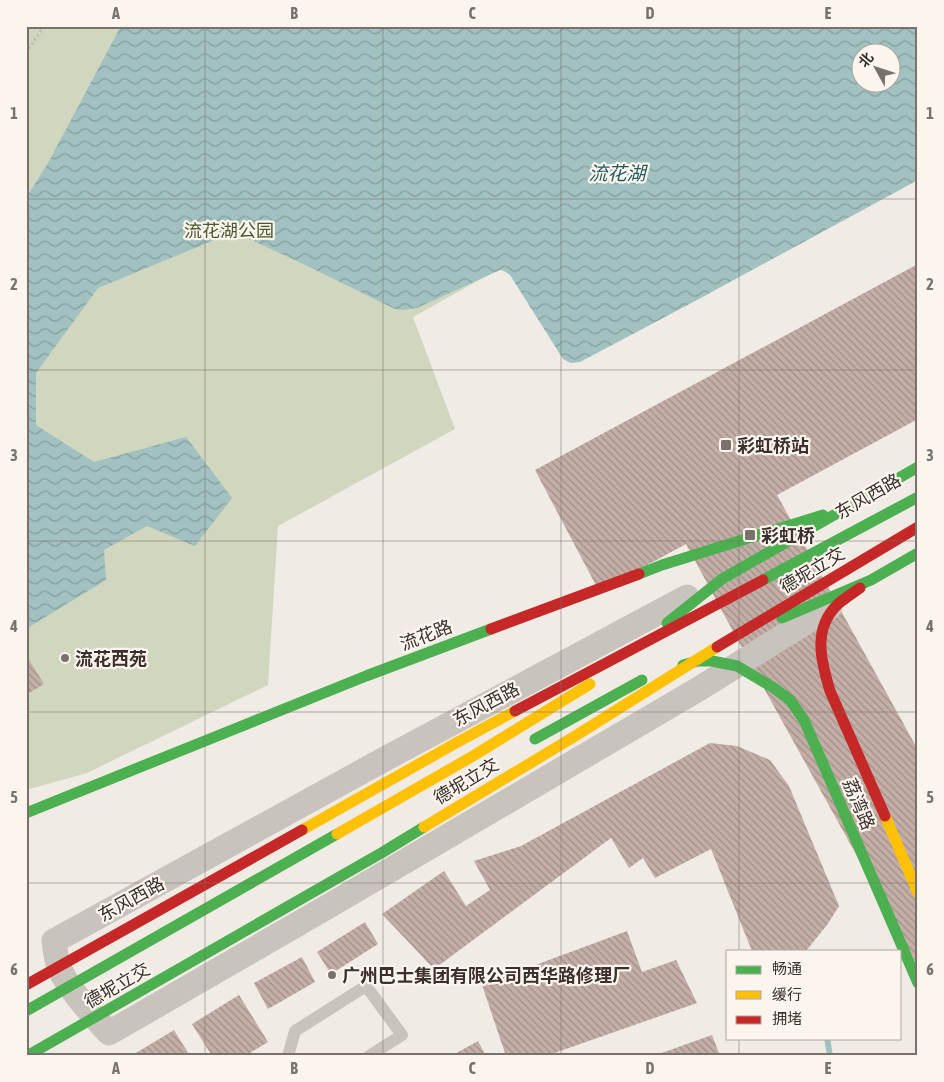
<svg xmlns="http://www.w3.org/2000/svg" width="944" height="1082" font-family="'Asap Condensed','Noto Sans SC',sans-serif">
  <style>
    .green { fill: #d1d6bf; fill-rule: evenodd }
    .water { fill: url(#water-waves); fill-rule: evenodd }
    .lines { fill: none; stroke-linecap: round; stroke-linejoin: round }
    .stream { stroke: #a1c2c1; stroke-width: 6 }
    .building { fill: url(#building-back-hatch) }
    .path { stroke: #c2bbb6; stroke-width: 3; stroke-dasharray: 2.5 2.5; stroke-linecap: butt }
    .lane { stroke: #c9c3be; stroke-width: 12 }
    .street { stroke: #c9c3be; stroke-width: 25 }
    .fast { stroke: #4caf50; stroke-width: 11 }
    .slow { stroke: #ffc107; stroke-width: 11 }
    .jam { stroke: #c62828; stroke-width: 11 }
    .grid { fill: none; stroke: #7a716c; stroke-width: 1; stroke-opacity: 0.55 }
    .poi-dot { fill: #7a716c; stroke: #fbf5ee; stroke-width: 2 }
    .labels { text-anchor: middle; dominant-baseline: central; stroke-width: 4.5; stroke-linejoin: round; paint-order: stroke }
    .park-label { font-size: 18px; fill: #4a5a2e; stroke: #fbf5ee }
    .poi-label { font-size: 18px; font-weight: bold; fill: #3b302b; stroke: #fbf5ee; text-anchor: start }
    .street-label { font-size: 18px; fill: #3b302b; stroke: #fbf5ee }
    .water-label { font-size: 19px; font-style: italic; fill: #1f5a5e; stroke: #fbf5ee }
    .neatline { fill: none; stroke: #7a716c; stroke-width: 2 }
    .grid-label { font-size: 16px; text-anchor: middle; font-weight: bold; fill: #7a716c }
  </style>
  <defs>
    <pattern id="water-waves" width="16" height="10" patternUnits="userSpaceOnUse" patternTransform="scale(1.25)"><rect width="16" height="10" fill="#a1c2c1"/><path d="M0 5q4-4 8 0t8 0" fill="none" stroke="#849e9d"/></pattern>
    <pattern id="building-back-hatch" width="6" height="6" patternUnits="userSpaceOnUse" patternTransform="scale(1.25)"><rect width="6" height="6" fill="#c3afa7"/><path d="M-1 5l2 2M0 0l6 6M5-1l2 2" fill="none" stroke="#a08f88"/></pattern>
  </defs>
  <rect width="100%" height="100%" fill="#f0ebe5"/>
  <path class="green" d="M26 26H918V176L526 254 413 317 455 429 278 526 268 685 87 773 26 790ZM862 52H892V82H862Z"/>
  <path class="water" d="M121 26H918V180L697 300 580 362 571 363 563 359 510 275 504 271 500 270 417 308 403 310 395 309 299 262 234 232 98 288 36 373V425L94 462 186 437 232 498 195 546 147 526 104 550 106 580 26 629V198L48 163ZM862 52H892V82H862Z"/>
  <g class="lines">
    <polyline class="stream" points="827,1038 830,1056"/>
  </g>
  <g class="building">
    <polygon points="918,264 918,419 777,495 918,750 918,966 756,674 686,544 599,591 535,470"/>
    <polygon points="26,655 44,684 26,695"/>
    <polygon points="710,743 737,746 770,760 789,786 839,906 827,925 806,951 752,951 711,849 655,878 643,858 629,868 611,838 434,969 382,914 444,871 466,906 490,890 474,861 521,846"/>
    <polygon points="365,922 378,944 331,974 317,952"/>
    <polygon points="627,931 642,972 676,960 697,1003 546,1056 506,1056 482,985"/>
    <polygon points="302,957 315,982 268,1009 254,983"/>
    <polygon points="239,995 268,1042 245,1056 212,1056 192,1024"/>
    <polygon points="174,1030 190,1056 131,1056"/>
    <polygon points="712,1035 720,1056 656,1056 656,1055"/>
    <polygon points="478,1041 486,1056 451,1056"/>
  </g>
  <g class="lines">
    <polyline class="path" points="26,53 44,26"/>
    <polyline class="lane" points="288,1056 295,1031 366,986 402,1035 369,1056"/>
    <path class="street" d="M687 597 383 760 54 941C55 949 56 957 58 964 64 985 94 1016 109 1033L334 903 697 690 830 607"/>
    <g class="fast">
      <polyline points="639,574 662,565 823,515"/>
      <polyline points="763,580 918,497"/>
      <polyline points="782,618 871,580 918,553"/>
      <polyline points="667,623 722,579 918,467"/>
      <polyline points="683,665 698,661 712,661 737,666 774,688 790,700 804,720 918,983"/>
      <polyline points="535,739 642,680"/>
      <polyline points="26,813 366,676 491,629"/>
      <polyline points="26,1011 337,834"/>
      <polyline points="27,1056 383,852 424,827"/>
    </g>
    <g class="slow">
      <polyline points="885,816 918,893"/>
      <polyline points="424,827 572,738 717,647"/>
      <polyline points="302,830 456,743 515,711"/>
      <polyline points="337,834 473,756 590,684"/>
    </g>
    <g class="jam">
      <path d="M860 588C853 593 845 598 838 604 812 629 821 661 830 691L885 816"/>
      <polyline points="491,629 639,574"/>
      <polyline points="717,647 918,527"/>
      <polyline points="515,711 763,580"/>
      <polyline points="26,985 302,830"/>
    </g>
  </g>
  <path class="grid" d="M205 26V1056M383 26V1056M561 26V1056M739 26V951M26 199H918M26 370H918M26 541H918M26 712H918M26 883H918M739 1038V1056"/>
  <g class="poi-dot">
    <rect x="720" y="439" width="12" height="12" rx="2.5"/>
    <rect x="744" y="529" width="12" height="12" rx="2.5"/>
    <circle cx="65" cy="658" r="5"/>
    <circle cx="332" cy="975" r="5"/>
  </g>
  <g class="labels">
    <g class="park-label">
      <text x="229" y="230">流花湖公园</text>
    </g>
    <g class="poi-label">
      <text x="737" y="445">彩虹桥站</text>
      <text x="761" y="535">彩虹桥</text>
      <text x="75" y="658">流花西苑</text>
      <text x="342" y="975">广州巴士集团有限公司西华路修理厂</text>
    </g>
    <g class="street-label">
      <text transform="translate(868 496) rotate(-30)">东风西路</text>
      <text transform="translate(812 570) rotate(-31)">德坭立交</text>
      <text transform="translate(426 635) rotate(-21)">流花路</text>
      <text transform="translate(486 704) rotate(-28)">东风西路</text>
      <text transform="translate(466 781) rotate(-31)">德坭立交</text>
      <text transform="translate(859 804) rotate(67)">荔湾路</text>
      <text transform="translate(131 899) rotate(-29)">东风西路</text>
      <text transform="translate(117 985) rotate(-30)">德坭立交</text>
    </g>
    <g class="water-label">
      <text x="617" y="173">流花湖</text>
    </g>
  </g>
  <rect width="944" height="1082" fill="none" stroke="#fbf5ee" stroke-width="55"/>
  <rect x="726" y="950" width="175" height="90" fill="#fbf5ee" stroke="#aea6a0"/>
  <rect x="736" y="966" width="25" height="8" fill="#4caf50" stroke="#aea6a0"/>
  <text x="772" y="974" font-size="15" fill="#3b302b">畅通</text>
  <rect x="736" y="991" width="25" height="8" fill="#ffc107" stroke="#aea6a0"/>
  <text x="772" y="1000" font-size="15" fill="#3b302b">缓行</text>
  <rect x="736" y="1016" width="25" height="8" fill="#c62828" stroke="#aea6a0"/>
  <text x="772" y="1024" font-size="15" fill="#3b302b">拥堵</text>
  <g transform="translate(876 68) rotate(310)"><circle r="24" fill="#fbf5ee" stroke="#aea6a0"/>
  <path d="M0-4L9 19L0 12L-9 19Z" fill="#7a716c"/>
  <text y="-8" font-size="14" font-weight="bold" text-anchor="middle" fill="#3b302b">北</text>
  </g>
  <rect x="28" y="28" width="888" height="1026" class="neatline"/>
  <g class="grid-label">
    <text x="116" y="19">A</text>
    <text x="294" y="19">B</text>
    <text x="472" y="19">C</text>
    <text x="650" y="19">D</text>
    <text x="828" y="19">E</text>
    <text x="14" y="119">1</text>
    <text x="930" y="119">1</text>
    <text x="14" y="290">2</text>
    <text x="930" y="290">2</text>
    <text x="14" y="461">3</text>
    <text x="930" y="461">3</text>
    <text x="14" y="632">4</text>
    <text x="930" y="632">4</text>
    <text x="14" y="803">5</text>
    <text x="930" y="803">5</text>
    <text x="14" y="975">6</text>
    <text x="930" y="975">6</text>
    <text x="116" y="1074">A</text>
    <text x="294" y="1074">B</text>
    <text x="472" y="1074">C</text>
    <text x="650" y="1074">D</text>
    <text x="828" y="1074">E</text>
  </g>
</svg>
